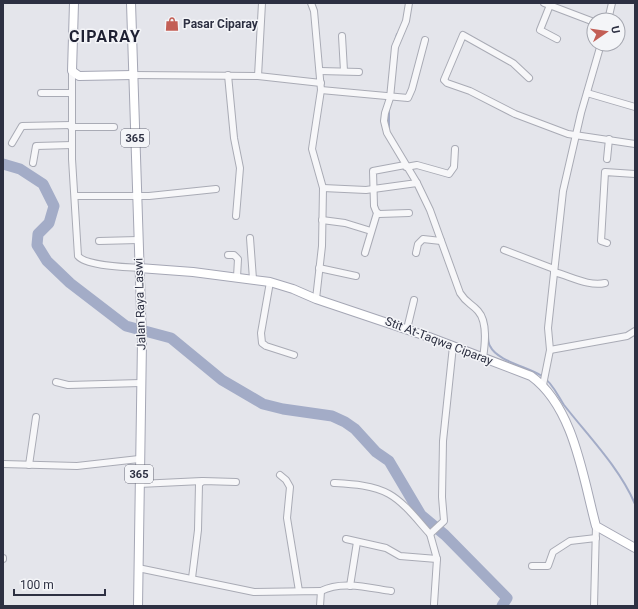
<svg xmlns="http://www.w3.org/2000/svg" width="638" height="609" font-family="Roboto,sans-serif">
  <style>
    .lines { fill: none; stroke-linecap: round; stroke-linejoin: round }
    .stream { stroke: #a3acc7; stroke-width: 2 }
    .river { stroke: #a3acc7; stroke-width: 11 }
    .minor-casing { stroke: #a9abb5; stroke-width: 8 }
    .major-casing { stroke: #a5a7b5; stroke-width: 10 }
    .minor { stroke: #f7f7f9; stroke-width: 6 }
    .major { stroke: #fff; stroke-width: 8 }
    .labels { text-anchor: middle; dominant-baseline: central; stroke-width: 3; stroke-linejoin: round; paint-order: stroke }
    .shield { fill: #f4f5f8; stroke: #696b79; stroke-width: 1 }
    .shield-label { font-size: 11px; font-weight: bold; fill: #2d3042 }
    .poi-label { font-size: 12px; font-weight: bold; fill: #2d3042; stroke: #f4f5f8; text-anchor: start }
    .street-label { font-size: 12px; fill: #2d3042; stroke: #f4f5f8 }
    .district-label { font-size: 16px; font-weight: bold; letter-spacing: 1px; fill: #1f2133; stroke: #f4f5f8 }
  </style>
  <rect width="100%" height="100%" fill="#e4e5eb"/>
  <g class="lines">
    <g class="stream">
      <polyline points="393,47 397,34"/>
      <polyline points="389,128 389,108"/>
      <path d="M488 334C488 338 488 343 490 346 497 361 528 367 542 376 552 382 558 396 564 405 589 437 619 467 635 504"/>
    </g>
    <polyline class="river" points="3,164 20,169 43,184 54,206 49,223 38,234 37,245 47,261 70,283 126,326 171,338 222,380 263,404 283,409 332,416 345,422 355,429 376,452 389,461 421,515 445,535 507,598 502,606"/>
    <defs>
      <g id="minor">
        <polyline points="311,3 314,11 321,90 312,149 323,188 322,246 316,299"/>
        <path d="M409 3 406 21 395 47 390 98 385 113 384 121 387 133 417 183 430 210 460 293C467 304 471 303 478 311 488 322 485 345 483 358"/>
        <polyline points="544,3 594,22"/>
        <polyline points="550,5 540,30 557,39"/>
        <polyline points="608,20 612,3"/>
        <polyline points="342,36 344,71"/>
        <path d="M72 71V159L78 256C86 266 126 267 139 268"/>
        <polyline points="320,71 359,72"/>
        <polyline points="133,75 258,76 321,83"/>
        <polyline points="228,75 234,138 240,168 236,216"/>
        <polyline points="258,76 262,3"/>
        <polyline points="529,78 513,63 463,35 444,80 447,83 470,91 515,114 568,134 635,144"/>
        <polyline points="321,90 408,98 412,89 425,40"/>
        <polyline points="41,93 72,93"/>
        <polyline points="587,93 635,107"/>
        <polyline points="71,127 114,127"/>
        <polyline points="12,143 22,126 71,125"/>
        <polyline points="607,159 609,139"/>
        <polyline points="33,163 36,146 72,145"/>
        <polyline points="405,165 373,171 374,206 376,211 379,214 409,213"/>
        <polyline points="406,167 417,165 449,174 454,167 455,149"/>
        <polyline points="323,188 366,190 417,183"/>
        <polyline points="75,196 149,196 216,189"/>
        <polyline points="322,220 345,223 371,231"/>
        <polyline points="250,238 253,279"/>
        <polyline points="99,241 138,240"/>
        <polyline points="607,243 601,241 605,172 635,174"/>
        <polyline points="504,250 554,269"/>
        <polyline points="365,253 377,213"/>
        <polyline points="416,253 418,244 423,239 441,241"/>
        <polyline points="228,255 234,255 238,259 237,277"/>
        <polyline points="319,268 356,276"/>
        <path d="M554 272C570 276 589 287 605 283"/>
        <polyline points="270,282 261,333 262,343 266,346 294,355"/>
        <polyline points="407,329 414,300"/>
        <polyline points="550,350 627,336 635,331"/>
        <polyline points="56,382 68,385 141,383"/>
        <polyline points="543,385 550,350 548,328 563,191 581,113 601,44"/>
        <polyline points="3,464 77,466 139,459"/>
        <polyline points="29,465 36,417"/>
        <polyline points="280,475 286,480 290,487 287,518 299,591"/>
        <path d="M334 483C352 484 373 485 389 494 405 503 418 521 430 534L444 521 442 497 443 441 453 346"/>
        <polyline points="139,484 202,481"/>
        <polyline points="430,534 437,559 434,604"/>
        <polyline points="346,539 386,548 400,556 437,559"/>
        <polyline points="3,558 3,559"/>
        <polyline points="532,566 548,566 553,552 570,541 596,538"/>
        <polyline points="138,568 254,592 321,591 320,606"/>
        <polyline points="192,578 198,530 199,484 203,481 236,482"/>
        <polyline points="350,586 357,542"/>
        <path d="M321 591C342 580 370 588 391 591"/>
        <polyline points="594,606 596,526"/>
      </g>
      <g id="major">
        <polyline points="74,3 72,71 79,76 133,75"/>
        <polyline points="131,3 142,341 138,606"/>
        <path d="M139 268 193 272 270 282 293 289 316 299 429 337 531 376C574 407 583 478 596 526L635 548"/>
      </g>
    </defs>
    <use href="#minor" class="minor-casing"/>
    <use href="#major" class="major-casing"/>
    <use href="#minor" class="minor"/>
    <use href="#major" class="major"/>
  </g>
  <defs>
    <symbol id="shop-bare" viewBox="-9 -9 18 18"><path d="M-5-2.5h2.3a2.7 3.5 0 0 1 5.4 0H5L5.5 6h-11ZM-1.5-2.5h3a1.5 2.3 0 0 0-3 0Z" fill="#c35f56" stroke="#f4f5f8" stroke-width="2.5" paint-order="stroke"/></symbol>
  </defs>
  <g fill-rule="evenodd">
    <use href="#shop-bare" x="162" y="14" width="20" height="20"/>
  </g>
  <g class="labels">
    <g class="shield">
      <rect x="121" y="129" width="28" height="18" rx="3"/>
      <rect x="125" y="465" width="28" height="18" rx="3"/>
    </g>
    <g class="shield-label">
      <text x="135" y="138">365</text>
      <text x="139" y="474">365</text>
    </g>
    <g class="poi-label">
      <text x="183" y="24">Pasar Ciparay</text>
    </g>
    <g class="street-label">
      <text transform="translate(140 304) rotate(-92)">Jalan Raya Laswi</text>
      <text transform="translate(439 341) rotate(21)">Stit At-Taqwa Ciparay</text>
    </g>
    <g class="district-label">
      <text x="105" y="36">CIPARAY</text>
    </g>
  </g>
  <rect width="638" height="609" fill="none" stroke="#2d3042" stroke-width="8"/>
  <g transform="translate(606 32) rotate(77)"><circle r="19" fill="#f4f5f8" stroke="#a4a6af"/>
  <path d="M0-3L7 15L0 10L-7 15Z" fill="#c35f56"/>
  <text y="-6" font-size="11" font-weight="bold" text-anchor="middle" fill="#2d3042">U</text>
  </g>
  <path d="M14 589v6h91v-6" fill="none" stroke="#2d3042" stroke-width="2"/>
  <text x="20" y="589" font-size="12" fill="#2d3042" stroke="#f4f5f8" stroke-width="3" paint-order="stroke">100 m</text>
</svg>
